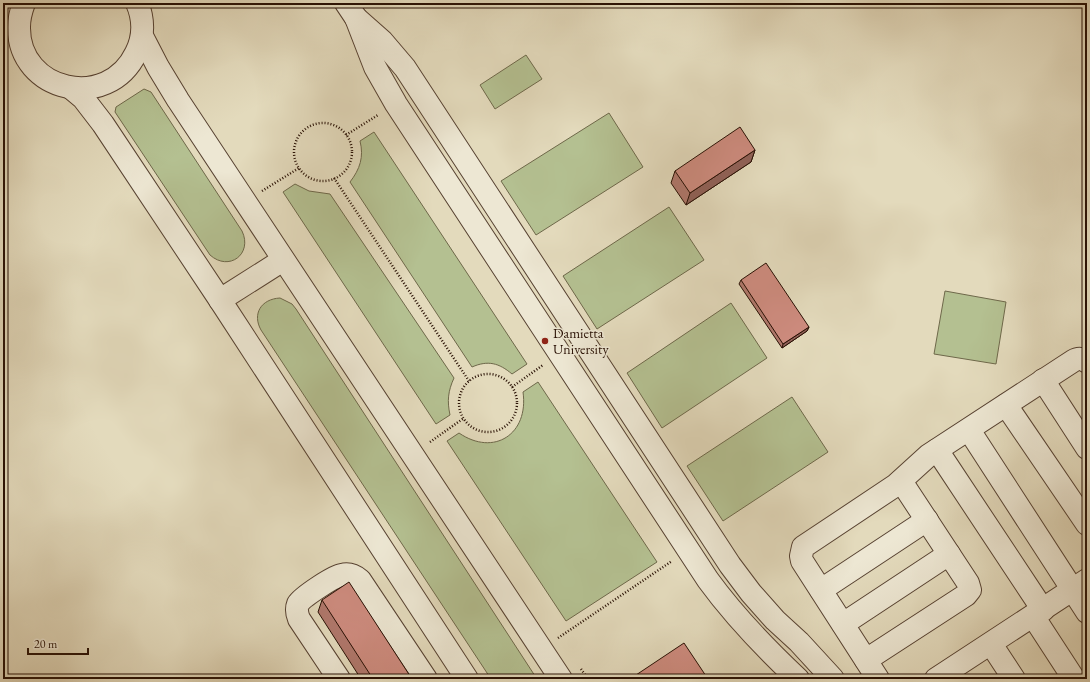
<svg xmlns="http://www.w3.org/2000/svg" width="1090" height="682" font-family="'EB Garamond',serif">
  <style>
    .green { fill: #b4c091; stroke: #6e684a }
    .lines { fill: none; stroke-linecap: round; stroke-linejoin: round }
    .minor-casing { stroke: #574232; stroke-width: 24 }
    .path { stroke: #281004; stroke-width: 2.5; stroke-dasharray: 1 2; stroke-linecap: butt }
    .minor { stroke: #ede7d3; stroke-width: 22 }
    .wall { fill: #b0786c; stroke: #281004 }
    .shaded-wall { fill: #906158; stroke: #281004 }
    .building { fill: #cd8b7e; stroke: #281004 }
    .poi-dot { fill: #8f2418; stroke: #ede7d3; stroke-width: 1.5 }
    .labels { text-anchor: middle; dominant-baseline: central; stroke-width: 3; stroke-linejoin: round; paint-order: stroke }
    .poi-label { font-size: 14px; fill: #281004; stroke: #ede7d3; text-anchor: start }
  </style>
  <rect width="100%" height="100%" fill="#e3dabc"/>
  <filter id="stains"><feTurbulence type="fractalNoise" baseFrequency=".005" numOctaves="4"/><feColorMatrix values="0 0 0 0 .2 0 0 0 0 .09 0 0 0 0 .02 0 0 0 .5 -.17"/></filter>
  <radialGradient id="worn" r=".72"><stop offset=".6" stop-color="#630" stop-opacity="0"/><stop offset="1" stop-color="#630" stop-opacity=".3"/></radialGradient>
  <g class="green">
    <polygon points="526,55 542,79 495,109 480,85"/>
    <path d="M144 89 151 92 242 231C253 254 229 272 210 255L115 112 116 107Z"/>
    <polygon points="609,113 643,167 536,235 501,181"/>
    <path d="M374 132 527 364 512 374C499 363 488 360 472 367L350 182C360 169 364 157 360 141Z"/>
    <path d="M295 184 309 191 330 194 454 378C448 391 447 401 450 415L436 424 283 192Z"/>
    <polygon points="669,207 704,260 597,329 563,276"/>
    <polygon points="945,291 1006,302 996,364 934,354"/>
    <path d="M280 298 292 304 296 309 537 679H491L261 330C252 314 261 299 280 298Z"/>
    <polygon points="731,303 767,358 662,428 627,373"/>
    <path d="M538 382 657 562 566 621 447 441 459 433C494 457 529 434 523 392Z"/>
    <polygon points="792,397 828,452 723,521 687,466"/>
  </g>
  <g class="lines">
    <defs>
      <g id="minor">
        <path d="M24 3C21 11 19 19 19 27 18 92 108 112 136 53 144 37 144 19 137 3"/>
        <path d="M346 3 356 18 375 67 396 104 708 580C735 617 765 648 798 679"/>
        <polyline points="356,18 382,41 405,68 730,565 751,593 775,620 799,642 833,679"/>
        <polyline points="142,36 158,67 178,100 561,679"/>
        <polyline points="71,88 83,98 103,124 220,300 467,679"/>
        <polyline points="220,300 283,260"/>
        <polyline points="1043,380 1087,448"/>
        <polyline points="1006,405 1087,524"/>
        <polyline points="969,430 1087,612"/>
        <polyline points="937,450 1043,610"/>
        <polyline points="821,590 927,520"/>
        <polyline points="1033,616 1074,679"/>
        <polyline points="843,624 949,554"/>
        <polyline points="991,644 1014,679"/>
        <polyline points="866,660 966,595 970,590 968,583 901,481"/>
        <path d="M339 679 299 619C297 614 296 609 298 604 302 597 334 576 342 575 349 573 355 576 360 580L426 679"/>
        <path d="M878 679 802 561 801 556 803 547 896 485 929 455 1073 361C1078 358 1082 358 1087 362"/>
        <polyline points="936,679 1087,580"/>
      </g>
    </defs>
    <use href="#minor" class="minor-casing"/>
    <g class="path">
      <circle cx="323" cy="152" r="29"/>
      <polyline points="346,135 378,115"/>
      <polyline points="334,178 469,381"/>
      <polyline points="262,191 299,168"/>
      <circle cx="488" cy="403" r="29"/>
      <polyline points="512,387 543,365"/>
      <polyline points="430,442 464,418"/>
      <polyline points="558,638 672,561"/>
      <polyline points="581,669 588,679"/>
    </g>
    <use href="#minor" class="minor"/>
  </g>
  <g class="wall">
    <polygon points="755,150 751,162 686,205 671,183 675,171"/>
    <polygon points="741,280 809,327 807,331 782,348 739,284"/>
    <polygon points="322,600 412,679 361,679 318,612"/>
  </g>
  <g class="shaded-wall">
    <polygon points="755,150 751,162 686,205 690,193"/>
    <polygon points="809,327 807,331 782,348 783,344"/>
  </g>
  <g class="building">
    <polygon points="740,127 755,150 690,193 675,171"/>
    <polygon points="766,263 809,327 783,344 741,280"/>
    <polygon points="349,582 412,679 373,679 322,600"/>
    <polygon points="684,643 708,679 630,679"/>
  </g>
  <circle class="poi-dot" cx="545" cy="341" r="4"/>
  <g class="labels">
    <g class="poi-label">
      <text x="553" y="333">Damietta<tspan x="553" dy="16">University</tspan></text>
    </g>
  </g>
  <rect width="1090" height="682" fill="none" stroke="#e3dabc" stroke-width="16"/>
  <rect x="4" y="4" width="1082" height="674" fill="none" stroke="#281004" stroke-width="2"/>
  <rect x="8" y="8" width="1074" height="666" fill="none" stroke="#281004"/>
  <path d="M28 648v6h60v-6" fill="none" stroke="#281004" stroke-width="2"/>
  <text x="34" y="648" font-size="12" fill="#281004" stroke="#ede7d3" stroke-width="3" paint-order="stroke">20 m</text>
  <rect width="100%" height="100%" filter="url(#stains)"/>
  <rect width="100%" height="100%" fill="url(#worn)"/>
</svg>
